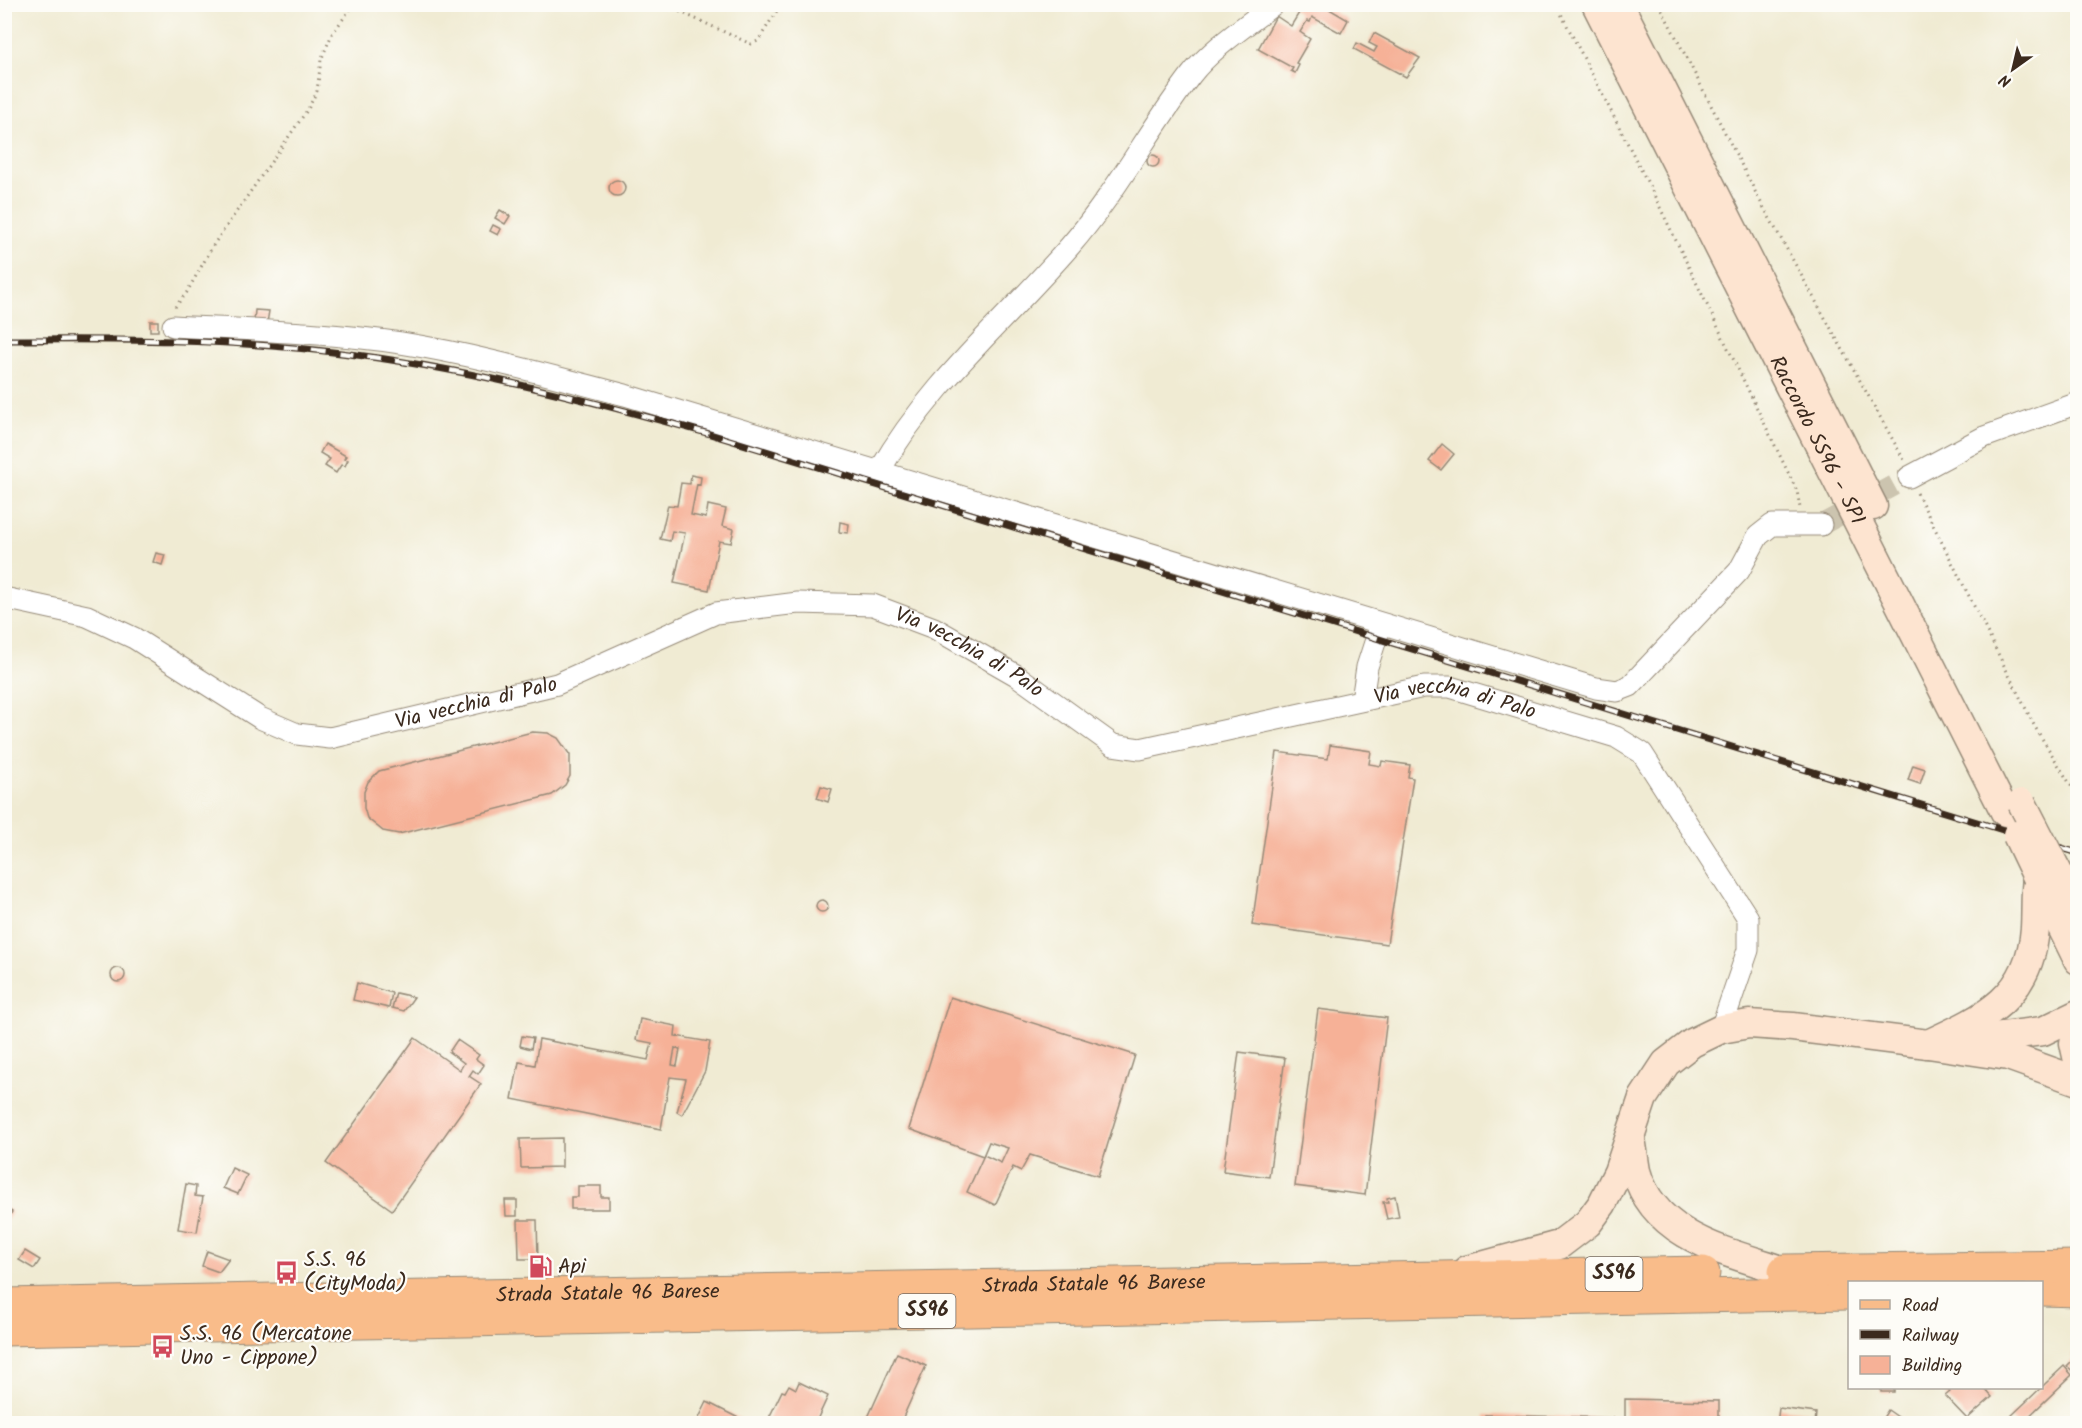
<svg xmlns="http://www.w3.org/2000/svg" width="2082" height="1428" font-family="Kalam,sans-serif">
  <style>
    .building { fill: #f6b197; fill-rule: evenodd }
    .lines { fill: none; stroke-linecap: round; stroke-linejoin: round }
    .street-tunnel { stroke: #ccc4af; stroke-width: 21; stroke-dasharray: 21 10; stroke-linecap: butt }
    .street-casing { stroke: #968a78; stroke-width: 23 }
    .secondary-casing { stroke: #968a78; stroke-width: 31 }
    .primary-casing { stroke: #968a78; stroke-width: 35 }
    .highway-casing { stroke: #968a78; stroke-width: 35 }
    .path { stroke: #968a78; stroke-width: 3; stroke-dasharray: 1.5 4.5; stroke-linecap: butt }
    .street { stroke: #fff; stroke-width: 21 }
    .secondary { stroke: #fde4d0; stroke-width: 28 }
    .primary { stroke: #f9bc8a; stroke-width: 33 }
    .highway { stroke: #f9bc8a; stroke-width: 33 }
    .rail-casing { stroke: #3b2a1e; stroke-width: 7 }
    .rail { stroke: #fdfcf7; stroke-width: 4.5; stroke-dasharray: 14; stroke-linecap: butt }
    .secondary-bridge-casing { stroke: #968a78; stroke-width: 31; stroke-linecap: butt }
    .secondary-bridge { stroke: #fde4d0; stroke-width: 28 }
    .labels { text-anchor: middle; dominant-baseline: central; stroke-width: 4.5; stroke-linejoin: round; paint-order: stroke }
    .shield { fill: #fdfcf7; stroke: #75695f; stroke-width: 1.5 }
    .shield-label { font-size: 20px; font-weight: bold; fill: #3b2a1e }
    .street-label { font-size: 21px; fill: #3b2a1e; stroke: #fdfcf7 }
    .poi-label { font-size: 21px; fill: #3b2a1e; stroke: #fdfcf7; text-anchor: start }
  </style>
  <rect width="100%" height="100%" fill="#fdfcf7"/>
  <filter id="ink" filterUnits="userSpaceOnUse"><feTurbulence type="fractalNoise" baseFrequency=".0167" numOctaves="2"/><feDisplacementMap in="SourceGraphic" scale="12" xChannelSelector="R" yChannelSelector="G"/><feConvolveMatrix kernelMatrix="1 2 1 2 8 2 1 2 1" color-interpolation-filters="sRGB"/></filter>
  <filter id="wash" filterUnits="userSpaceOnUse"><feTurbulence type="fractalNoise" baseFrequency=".008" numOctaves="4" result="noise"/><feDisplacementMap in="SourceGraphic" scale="24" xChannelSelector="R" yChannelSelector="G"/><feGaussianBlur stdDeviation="1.35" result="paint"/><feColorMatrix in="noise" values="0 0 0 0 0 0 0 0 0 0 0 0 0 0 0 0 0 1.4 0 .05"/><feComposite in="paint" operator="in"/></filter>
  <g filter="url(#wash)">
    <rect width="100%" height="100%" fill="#f0ebd3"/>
    <g id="blocks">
      <g class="building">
        <polygon points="1289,4 1321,4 1348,20 1341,33 1312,17 1310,22 1307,21 1300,32 1310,39 1296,63 1299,65 1295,73 1291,71 1293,68 1258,49 1276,16 1291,26 1299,13"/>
        <polygon points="1374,33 1420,58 1406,77 1354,49 1357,43 1374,52 1377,47 1369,43"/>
        <circle cx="1153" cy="161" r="6"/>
        <circle cx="617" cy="188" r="8"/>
        <polygon points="500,210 510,216 505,224 495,218"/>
        <polygon points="493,225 501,229 498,235 490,231"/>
        <polygon points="255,310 269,311 267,323 254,322"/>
        <rect x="150" y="321" width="8" height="10"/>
        <polygon points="325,444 346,456 344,459 348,460 345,466 341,465 336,473 325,466 330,459 320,453"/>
        <polygon points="1442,444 1454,454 1441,470 1429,461"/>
        <polygon points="691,475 701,477 700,485 697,484 691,515 706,518 708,505 726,509 722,526 734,529 731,543 719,541 709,590 674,583 685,533 672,531 670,541 660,539 668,505 677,506 681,483 690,484"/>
        <polygon points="840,522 849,524 848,533 839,532"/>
        <polygon points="156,553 165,555 162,565 153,562"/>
        <polygon points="532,732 548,733 558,738 570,755 570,776 565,785 552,795 399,834 383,831 367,818 364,808 364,792 368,782 379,771"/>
        <polygon points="1330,745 1371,751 1369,764 1381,766 1382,761 1410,765 1408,777 1413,778 1387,944 1252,925 1277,752 1328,759"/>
        <polygon points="1913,765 1925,769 1920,784 1908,780"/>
        <polygon points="821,786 832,789 828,802 817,798"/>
        <circle cx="822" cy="906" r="6"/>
        <circle cx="118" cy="975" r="7"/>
        <polygon points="357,983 392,993 389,1008 353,1000"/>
        <polygon points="396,993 414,997 404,1011 392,1008"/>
        <polygon points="950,997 1135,1055 1098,1176 1030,1155 1021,1171 1013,1167 995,1205 967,1192 984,1155 1001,1163 1008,1148 989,1142 983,1156 909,1129"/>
        <polygon points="1318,1009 1387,1018 1365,1195 1295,1186"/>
        <path d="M640 1019 676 1026 675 1036 710 1042 705 1071 682 1115 677 1112 686 1079 670 1077 661 1129 512 1099 519 1062 535 1065 539 1039 648 1060 652 1043 636 1040ZM675 1048 680 1049 677 1066 672 1065Z"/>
        <polygon points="522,1036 533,1038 531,1049 520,1046"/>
        <polygon points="415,1038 460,1070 464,1063 449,1052 457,1040 479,1055 476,1059 484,1065 478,1074 473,1070 469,1076 481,1084 392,1210 326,1163"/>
        <polygon points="1239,1052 1285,1058 1269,1177 1223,1171"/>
        <polygon points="562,1138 562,1167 521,1168 520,1139"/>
        <polygon points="232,1168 247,1175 238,1194 223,1188"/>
        <polygon points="186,1184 196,1186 195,1196 203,1197 197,1232 178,1229"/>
        <polygon points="578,1186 601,1186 601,1197 609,1197 609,1209 571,1209 571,1197 578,1197"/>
        <polygon points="1395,1196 1399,1217 1387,1219 1383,1202 1388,1202 1387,1198"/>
        <polygon points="505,1200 517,1200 517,1216 506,1216"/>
        <polygon points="4,1207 12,1212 4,1224"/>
        <polygon points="518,1220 537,1220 538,1259 519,1259"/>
        <polygon points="25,1251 40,1260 34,1269 19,1260"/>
        <polygon points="207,1251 229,1259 219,1272 202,1266"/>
        <polygon points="2078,1308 2078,1322 2070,1322"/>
        <polygon points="2078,1350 2078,1371 2075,1373 2067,1366 2074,1359 2072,1356"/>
        <polygon points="897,1353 926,1366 900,1424 865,1424"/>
        <polygon points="2064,1366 2072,1375 2021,1424 2016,1424 2010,1417"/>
        <polygon points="799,1382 828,1396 815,1424 766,1424 782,1391 785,1392 789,1385 796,1389"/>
        <rect x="1881" y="1388" width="13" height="4"/>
        <polygon points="1946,1388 1984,1388 1992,1397 1967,1419 1945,1396 1950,1392"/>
        <polygon points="1625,1399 1719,1401 1719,1424 1485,1424 1485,1415 1625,1418"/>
        <polygon points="707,1402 750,1424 696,1424"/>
        <polygon points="1779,1408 1816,1413 1815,1424 1777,1424"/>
        <polygon points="1888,1410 1908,1424 1879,1424"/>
      </g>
    </g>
  </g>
  <g filter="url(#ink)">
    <use href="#blocks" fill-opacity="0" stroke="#968a78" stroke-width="1.5"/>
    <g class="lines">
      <polyline class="street-tunnel" points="1821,525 1909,477"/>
      <defs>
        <g id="street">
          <path d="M173 326C249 330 326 332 401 343 477 355 551 376 625 395L1596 688 1617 691 1630 686 1739 571 1758 536 1772 525H1821"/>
          <path d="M880 470C929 384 1006 320 1070 246 1116 193 1149 130 1191 75 1213 47 1246 26 1274 4"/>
          <polyline points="1909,477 1984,437 2078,403"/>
          <path id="s1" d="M4 598 87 616 134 638 260 718 297 734 330 738 557 684 716 613 798 603 873 605 934 628 1016 675 1113 745 1140 749 1424 687H1450L1616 737 1642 753 1748 918V950L1721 1029"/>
          <polyline points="1362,700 1367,667 1381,624"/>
        </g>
        <g id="secondary">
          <path id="s2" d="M1596 4 2005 812"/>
          <polyline points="1619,4 1873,506"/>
          <polyline points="2055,867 2078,909"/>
          <polyline points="2038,879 2078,960"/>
          <polyline points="2078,1022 2074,1043 2078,1061"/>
          <polyline points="1969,1040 2043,1031 2078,1014"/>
          <path d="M1928 1044C1984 1018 2030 998 2035 928 2036 911 2035 894 2037 877"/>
          <path d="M1631 1139C1633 1149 1634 1160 1636 1171 1654 1238 1728 1252 1785 1271"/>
          <polyline points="1467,1270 1559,1245 1588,1223 1602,1204 1618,1172 1643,1098 1666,1063 1692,1043 1721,1029 1749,1024 1793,1027 1928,1044 2008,1056 2078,1081"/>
        </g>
        <g id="primary">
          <polyline points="2042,1289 2078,1290"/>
          <path id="s3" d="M4 1305 1703 1273"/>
          <polyline points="4,1329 1850,1293"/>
        </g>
        <polyline id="highway" points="1785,1271 2078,1267"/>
      </defs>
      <use href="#street" class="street-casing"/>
      <use href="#secondary" class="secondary-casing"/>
      <use href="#primary" class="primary-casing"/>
      <use href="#highway" class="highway-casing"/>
      <g class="path">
        <polyline points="663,4 751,44 758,41 781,4"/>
        <polyline points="1556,4 1654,195 1797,491 1800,508"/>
        <polyline points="1659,4 1759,199 1904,460"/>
        <polyline points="175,307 187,292 214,244 308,109 317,91 321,60 332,34 354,4"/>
        <polyline points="1917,493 2035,727 2078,797"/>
      </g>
      <use href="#street" class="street"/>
      <use href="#secondary" class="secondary"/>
      <use href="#primary" class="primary"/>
      <use href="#highway" class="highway"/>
      <defs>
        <path id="rail" d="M4 340C116 339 230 339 341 353 466 368 588 400 710 434L2078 853"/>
      </defs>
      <use href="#rail" class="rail-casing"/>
      <use href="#rail" class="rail"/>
      <defs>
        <g id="secondary-bridge">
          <polyline points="2022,803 2055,867"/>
          <polyline points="2017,835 2037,877"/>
        </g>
      </defs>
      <use href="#secondary-bridge" class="secondary-bridge-casing"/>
      <use href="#secondary-bridge" class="secondary-bridge"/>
    </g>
  </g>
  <defs>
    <symbol id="fuel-bare" viewBox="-9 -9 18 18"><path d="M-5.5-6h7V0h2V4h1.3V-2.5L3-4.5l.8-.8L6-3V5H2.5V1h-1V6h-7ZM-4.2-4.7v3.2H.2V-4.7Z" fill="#d1495b" stroke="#fdfcf7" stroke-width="2.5" paint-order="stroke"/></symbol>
    <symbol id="bus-bare" viewBox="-9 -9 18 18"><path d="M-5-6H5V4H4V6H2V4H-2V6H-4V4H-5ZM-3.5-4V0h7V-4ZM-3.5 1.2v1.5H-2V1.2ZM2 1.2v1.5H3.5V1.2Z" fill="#d1495b" stroke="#fdfcf7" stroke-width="2.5" paint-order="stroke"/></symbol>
  </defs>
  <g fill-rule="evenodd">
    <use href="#fuel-bare" x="524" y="1250" width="33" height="33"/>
    <use href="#bus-bare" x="270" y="1256" width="33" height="33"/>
    <use href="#bus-bare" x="146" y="1330" width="33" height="33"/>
  </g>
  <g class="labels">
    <g class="shield">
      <rect x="1585.5" y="1257" width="57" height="34" rx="4.5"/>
      <rect x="898.5" y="1294" width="57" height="34" rx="4.5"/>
    </g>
    <g class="shield-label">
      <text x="1614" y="1274">SS96</text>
      <text x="927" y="1311">SS96</text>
    </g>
    <g class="street-label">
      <text stroke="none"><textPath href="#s2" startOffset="489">Raccordo SS96 - SP1</textPath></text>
      <text stroke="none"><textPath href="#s1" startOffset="1032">Via vecchia di Palo</textPath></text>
      <text stroke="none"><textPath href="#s1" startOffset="510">Via vecchia di Palo</textPath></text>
      <text stroke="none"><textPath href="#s1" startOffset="1554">Via vecchia di Palo</textPath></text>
      <text stroke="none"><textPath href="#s3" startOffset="1090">Strada Statale 96 Barese</textPath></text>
      <text stroke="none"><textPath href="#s3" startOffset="604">Strada Statale 96 Barese</textPath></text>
    </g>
    <g class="poi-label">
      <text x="304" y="1260">S.S. 96<tspan x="304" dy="24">(CityModa)</tspan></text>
      <text x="558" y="1267">Api</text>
      <text x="180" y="1334">S.S. 96 (Mercatone<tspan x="180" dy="24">Uno - Cippone)</tspan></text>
    </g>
  </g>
  <rect width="2082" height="1428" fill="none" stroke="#fdfcf7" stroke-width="24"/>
  <rect x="1848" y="1281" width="195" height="108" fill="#fdfcf7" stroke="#afa8a0" stroke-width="1.5"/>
  <rect x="1860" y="1300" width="30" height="9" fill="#f9bc8a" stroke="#afa8a0" stroke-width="1.5"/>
  <text x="1902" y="1311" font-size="18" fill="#3b2a1e">Road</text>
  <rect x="1860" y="1330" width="30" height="9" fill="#3b2a1e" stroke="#afa8a0" stroke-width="1.5"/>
  <text x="1902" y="1341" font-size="18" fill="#3b2a1e">Railway</text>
  <rect x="1860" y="1356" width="30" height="18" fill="#f6b197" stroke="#afa8a0" stroke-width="1.5"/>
  <text x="1902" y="1371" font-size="18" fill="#3b2a1e">Building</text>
  <g transform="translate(2013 69) rotate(214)" stroke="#fdfcf7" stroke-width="4.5" paint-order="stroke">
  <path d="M0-4.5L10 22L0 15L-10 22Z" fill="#3b2a1e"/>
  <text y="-9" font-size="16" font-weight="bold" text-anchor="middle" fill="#3b2a1e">N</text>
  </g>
</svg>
